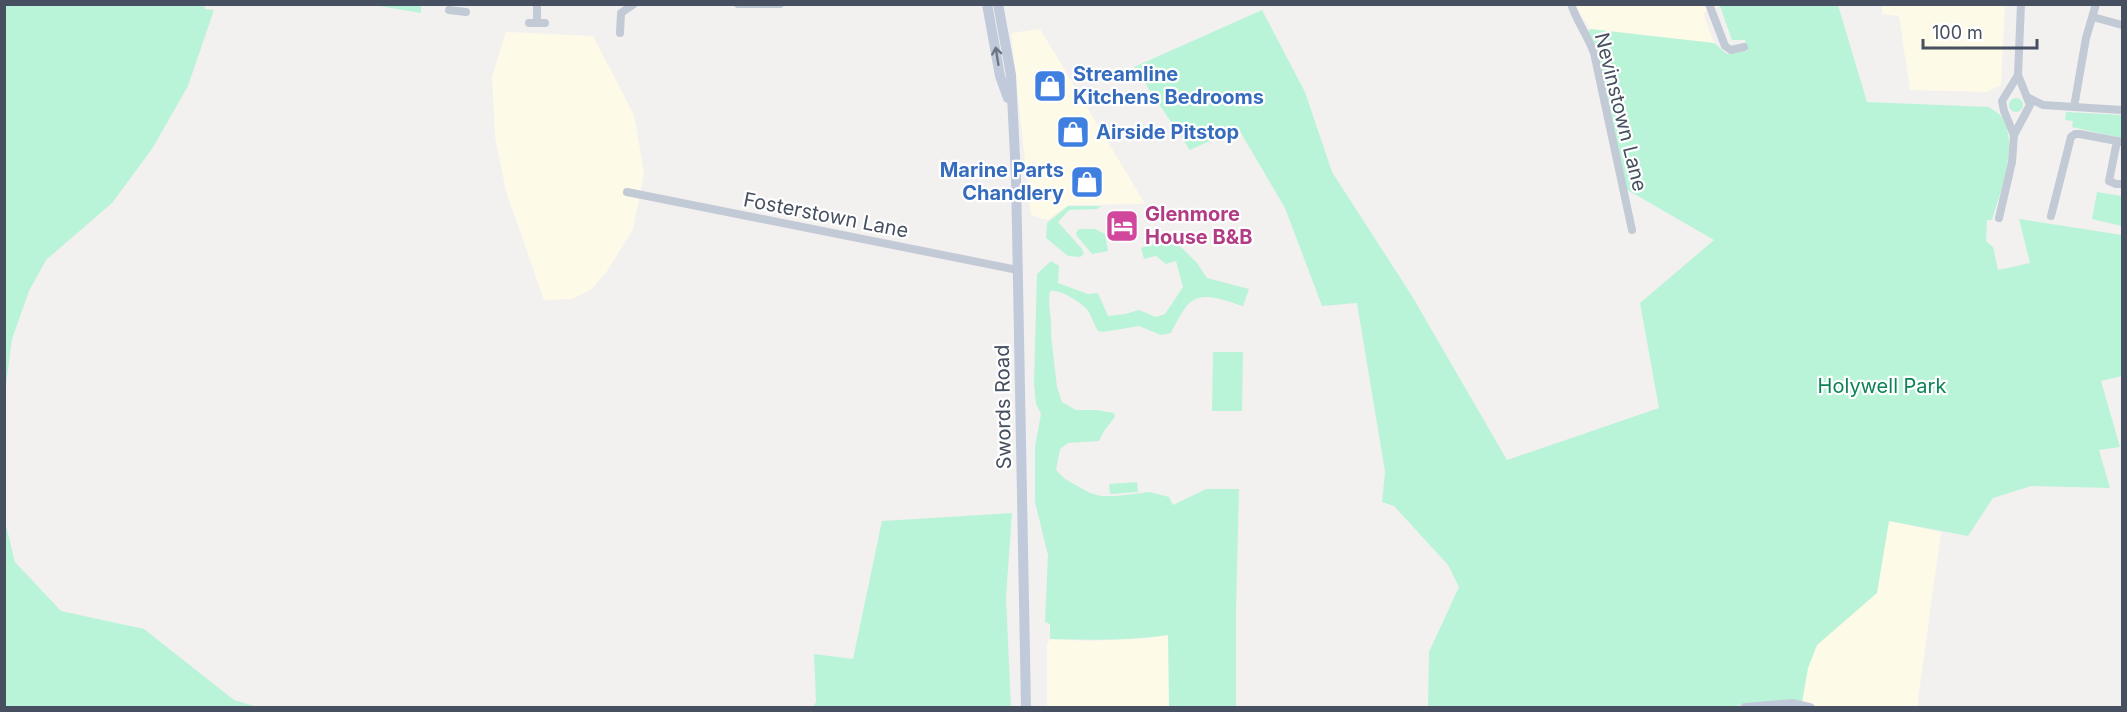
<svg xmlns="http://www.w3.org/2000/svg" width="2127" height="712" font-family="Inter,sans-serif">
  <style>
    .commercial { fill: #fefae8 }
    .green { fill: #baf4d8 }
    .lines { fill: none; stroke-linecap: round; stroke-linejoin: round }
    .street { stroke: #c2cad6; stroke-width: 8 }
    .secondary { stroke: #c1cadb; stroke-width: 10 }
    .oneway { stroke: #6b7585 }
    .labels { text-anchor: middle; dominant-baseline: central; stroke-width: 4.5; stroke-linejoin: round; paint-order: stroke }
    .shop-label { font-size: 20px; font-weight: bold; fill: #366cbe; stroke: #fff; text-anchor: start }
    .street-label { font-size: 20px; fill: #465060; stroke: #fff }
    .hotel-label { font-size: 20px; font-weight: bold; fill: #b23c85; stroke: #fff; text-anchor: start }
    .park-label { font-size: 20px; fill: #0d8457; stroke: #fff }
  </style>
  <rect width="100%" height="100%" fill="#f3f0f0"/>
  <g class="commercial">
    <polygon points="1575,5 1734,5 1720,6 1703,13 1714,43 1590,29"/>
    <polygon points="1882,5 2005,5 2001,85 1987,92 1910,90 1899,16 1882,14"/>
    <polygon points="1040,29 1145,204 1069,205 1047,220 1031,215 1011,33"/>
    <polygon points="506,32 593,36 634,115 644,173 633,229 607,271 592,289 572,299 544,300 506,191 495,136 492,77"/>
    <polygon points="1889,521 1941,532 1917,707 1813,707 1802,702 1808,668 1817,645 1876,593"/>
    <polygon points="1169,635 1169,707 1047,707 1047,644 1050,639 1090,641 1149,638"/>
  </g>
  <g class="green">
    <polygon points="5,4 204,4 205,9 214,10 188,86 152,149 112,203 46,260 29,291 12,339 5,392"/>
    <path d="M1734 4 1838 5 1867 102 1989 107C1992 109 1997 112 2000 115 2021 140 2000 193 1992 220H1987L1986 241 1993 247 1998 270 2030 263 2019 219 2122 235V376L2101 381 2120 447 2099 450 2110 488 2031 486 1993 498 1968 536 1889 521 1877 593 1817 645 1808 668 1802 702 1748 703 1728 708 1428 707 1429 652 1459 587 1448 565 1394 506 1382 502 1385 472 1357 303 1322 306 1285 208 1238 128 1190 150 1134 67 1262 10 1305 92 1332 172 1412 296 1507 460 1659 408 1640 303 1714 240 1624 188 1586 34 1590 29 1714 43 1727 54 1747 51 1745 40H1732L1720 6Z"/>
    <polygon points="373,5 421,5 421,13"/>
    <circle cx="2016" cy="105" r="7"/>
    <polygon points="2066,112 2122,115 2122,138 2072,127 2073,121 2065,120"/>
    <polygon points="2097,192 2122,196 2122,226 2092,219"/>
    <polygon points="1068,206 1101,206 1097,209 1069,210 1058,222 1082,249 1084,254 1080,257 1068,256 1046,238 1047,223"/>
    <polygon points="1079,229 1095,229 1105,234 1108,251 1092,254 1077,236 1076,233"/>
    <path d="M1172 238 1197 263 1207 278 1249 289 1243 306C1229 302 1205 291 1192 301 1185 305 1175 325 1171 333L1161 335 1139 326 1103 332 1098 331C1094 325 1092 318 1089 312 1082 303 1061 289 1050 291 1047 306 1053 321 1051 335L1057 387 1062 402 1076 410H1096L1114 413 1115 417 1104 431 1099 441 1068 443 1060 449 1056 470 1065 479 1090 493 1101 496H1117L1150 492 1169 497 1173 505 1206 489H1239L1236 610V707H1169L1168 635C1129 641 1089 640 1050 639V624L1045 622 1048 555 1035 502V447L1041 414 1036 404 1034 384 1037 274 1051 261 1059 266 1058 283 1088 294 1098 293 1108 316 1125 314 1139 310 1156 317 1165 314 1183 287 1176 261 1166 264 1156 256 1144 259 1141 248Z"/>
    <polygon points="1213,352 1243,352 1242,411 1212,411"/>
    <polygon points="1137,482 1138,492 1110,494 1109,484"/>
    <polygon points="1012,513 1006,597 1011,707 813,707 816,702 814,654 853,659 882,521"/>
    <polygon points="4,517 15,562 61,611 144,629 234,700 258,707 5,707"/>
  </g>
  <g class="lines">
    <g class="street">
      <polyline points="738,4 780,4"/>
      <path d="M1571 4C1577 22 1588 36 1594 53L1632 230"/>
      <polyline points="1709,4 1725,46 1731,50 1744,47"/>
      <polyline points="449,10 466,12"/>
      <polyline points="2093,17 2122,25"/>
      <polyline points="529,23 545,23"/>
      <polyline points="537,23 537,4"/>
      <polyline points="620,33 621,13 634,4"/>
      <polyline points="2027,97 2043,105 2122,110"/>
      <polyline points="2074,107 2086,38 2096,4"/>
      <polyline points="2014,135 2004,111 2002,101 2018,75"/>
      <polyline points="2122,142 2117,141 2109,181 2116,184 2122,184"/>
      <polyline points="627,192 1018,270"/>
      <polyline points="2051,216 2071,137 2075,134 2080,134 2117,141"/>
      <polyline points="1999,218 2012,162 2014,135 2030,105 2018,75 2021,4"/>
    </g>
    <g class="secondary">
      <polyline points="987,4 1000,76 1008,98"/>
      <polyline points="998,4 1011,75 1016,177 1026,708"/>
      <polyline points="1745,708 1793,704 1810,708"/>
    </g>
  </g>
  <defs><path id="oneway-shaft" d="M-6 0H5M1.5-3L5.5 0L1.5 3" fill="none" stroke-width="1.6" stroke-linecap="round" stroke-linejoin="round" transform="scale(1.5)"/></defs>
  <use class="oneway" href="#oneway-shaft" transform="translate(997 56) rotate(-99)"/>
  <defs>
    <symbol id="shop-square" viewBox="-11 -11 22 22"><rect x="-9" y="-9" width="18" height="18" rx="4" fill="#3f7fe0" stroke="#fff"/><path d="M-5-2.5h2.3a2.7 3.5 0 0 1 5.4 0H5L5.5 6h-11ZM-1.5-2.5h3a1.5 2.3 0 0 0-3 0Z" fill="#fff"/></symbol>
    <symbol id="hotel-square" viewBox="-11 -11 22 22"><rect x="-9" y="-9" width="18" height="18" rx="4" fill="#d1479c" stroke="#fff"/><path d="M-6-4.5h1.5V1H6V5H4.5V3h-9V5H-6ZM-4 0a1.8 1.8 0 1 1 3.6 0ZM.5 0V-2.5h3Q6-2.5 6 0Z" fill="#fff"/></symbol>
  </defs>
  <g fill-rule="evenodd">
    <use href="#shop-square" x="1031" y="67" width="38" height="38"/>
    <use href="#shop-square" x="1054" y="113" width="38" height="38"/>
    <use href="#shop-square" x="1068" y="163" width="38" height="38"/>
    <use href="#hotel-square" x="1103" y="207" width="38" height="38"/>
  </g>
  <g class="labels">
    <g class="shop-label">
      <text x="1073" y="74">Streamline<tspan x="1073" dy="23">Kitchens Bedrooms</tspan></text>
      <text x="1096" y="132">Airside Pitstop</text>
      <text x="1064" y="170" text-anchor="end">Marine Parts<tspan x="1064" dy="23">Chandlery</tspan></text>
    </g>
    <g class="street-label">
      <text transform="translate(1621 112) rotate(76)">Nevinstown Lane</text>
      <text transform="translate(826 215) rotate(11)">Fosterstown Lane</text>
      <text transform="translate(1003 407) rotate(-91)">Swords Road</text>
    </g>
    <g class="hotel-label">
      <text x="1145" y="214">Glenmore<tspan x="1145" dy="23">House B&amp;B</tspan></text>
    </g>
    <g class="park-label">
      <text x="1882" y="386">Holywell Park</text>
    </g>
  </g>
  <rect width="2127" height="712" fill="none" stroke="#465060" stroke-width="12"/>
  <path d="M1923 39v9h114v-9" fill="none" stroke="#465060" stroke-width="3"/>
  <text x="1932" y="39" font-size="18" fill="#465060" stroke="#ffffff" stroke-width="4.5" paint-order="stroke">100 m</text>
</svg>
